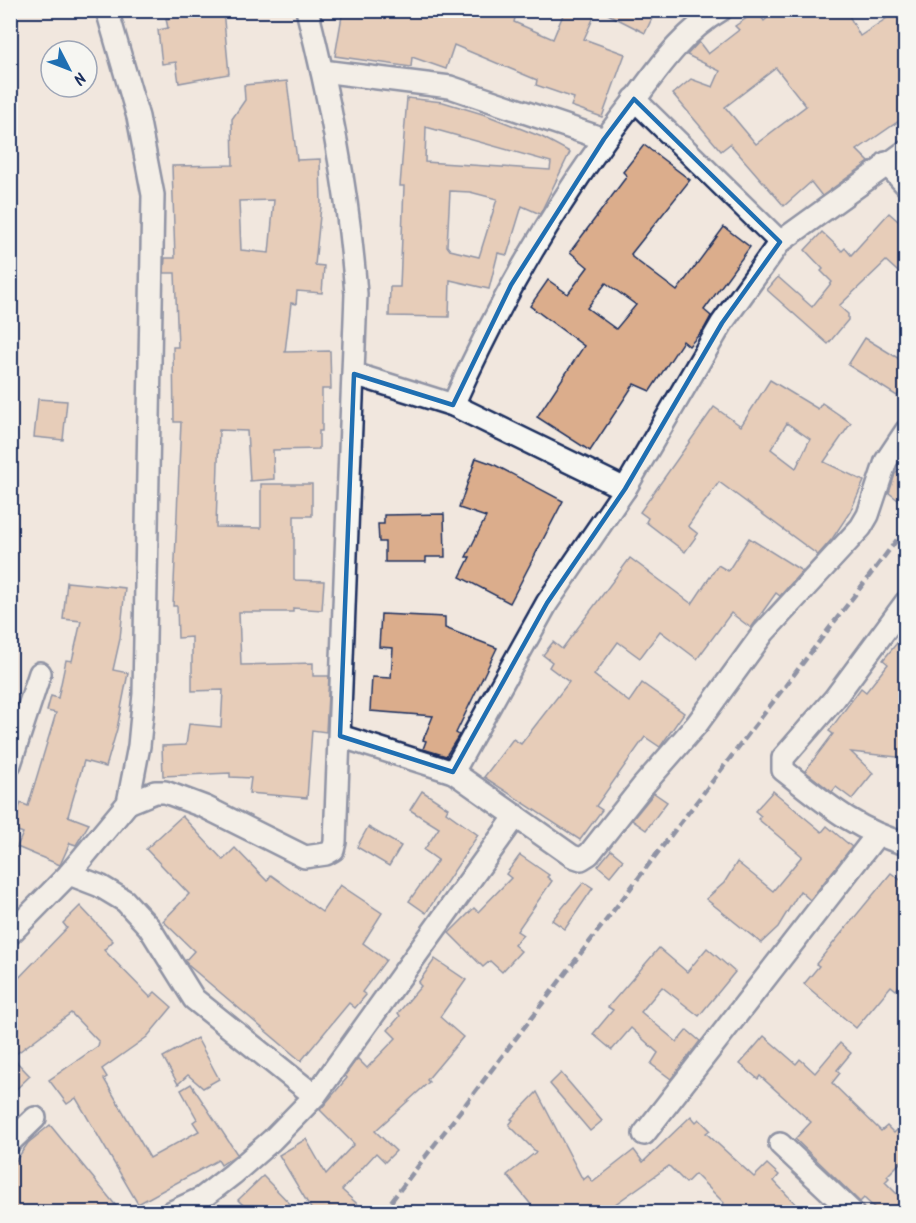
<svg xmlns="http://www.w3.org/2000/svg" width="916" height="1223" font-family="Kalam,sans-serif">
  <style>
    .building { fill: #dbad8c; stroke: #1b2f5e; stroke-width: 1.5; fill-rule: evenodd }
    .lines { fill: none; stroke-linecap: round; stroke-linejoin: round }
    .minor-casing { stroke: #1b2f5e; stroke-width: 26 }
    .minor { stroke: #f6f6f2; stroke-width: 21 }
    .rail { stroke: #1b2f5e; stroke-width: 4.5; stroke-dasharray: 9 4.5; stroke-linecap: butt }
    .marked { fill: none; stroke: #1f6fb2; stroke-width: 4.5; stroke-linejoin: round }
  </style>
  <rect width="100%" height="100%" fill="#f1e7de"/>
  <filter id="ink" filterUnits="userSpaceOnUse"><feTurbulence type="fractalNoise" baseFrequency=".0167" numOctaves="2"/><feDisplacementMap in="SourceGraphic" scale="12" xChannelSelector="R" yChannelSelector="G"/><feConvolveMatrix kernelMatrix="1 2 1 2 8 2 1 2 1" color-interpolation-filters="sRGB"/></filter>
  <g filter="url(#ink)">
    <g class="building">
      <polygon points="191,10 223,10 229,74 179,83 176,62 162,64 158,30 168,28 166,19 192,14"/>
      <polygon points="343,10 517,10 514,22 553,39 565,10 597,10 584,39 625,54 602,117 571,106 574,98 536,85 537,80 454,45 446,69 412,57 411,67 335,56"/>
      <polygon points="600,10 656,10 645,33"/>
      <path d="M787 10H846L860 36 899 10 906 19V116L857 150 869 162 822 196 811 182 784 206 730 144 721 151 673 94 691 79 713 87 720 71 687 55 699 42 708 54 739 30 735 26 757 11 764 21 774 12 778 17ZM776 68 806 106 756 144 725 107Z"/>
      <path d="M287 81 297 160 320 159 321 206 315 265 324 266 322 293 297 291 296 304 291 303 285 352 330 351 331 389H322V431H319V449L273 450 274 479 250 481 247 431 219 430 216 527 261 528V484H312V516H294V580L324 581 322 610 293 608V612H239L241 665 313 663V676H329L326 732 312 730 307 798 249 793 251 778 230 777V773L163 776 162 746 186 745 189 724 221 727 223 690 192 691V637L178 638 177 606H173L181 422H174L173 347H178L175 273H164L165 258H175L172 166 233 165 232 119 245 100 244 85ZM274 200 269 253 241 250 239 201Z"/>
      <path d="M407 98 443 102 486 115 542 137 570 152 540 214 522 206 507 255 498 253 489 289 450 280 449 317 389 316 390 287H400L404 186H400ZM426 127 551 162 550 170 425 162ZM450 191 470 192 497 199 479 257 450 250 447 246Z"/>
      <path d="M644 145 690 180 631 254 632 257 677 291 724 227 750 247 704 310 711 316 704 329 689 346 683 341 650 391 634 384 590 451 537 417 584 346 530 306 548 280 568 294 588 267 570 252 627 176 623 172ZM606 283 636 305 616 329 587 308Z"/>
      <polygon points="889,213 906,228 906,279 886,261 839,306 848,314 848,320 828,344 767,290 778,277 812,307 832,282 821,271 823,269 805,250 822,232 842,251 845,248 851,255"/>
      <polygon points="865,338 906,363 906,383 897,396 848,365"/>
      <path d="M770 380 818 409 822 403 851 423 824 462 864 481 850 512 832 539 818 555 719 482 688 526 698 534 685 552 646 522 648 518 640 512 714 407 741 426ZM787 423 810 439 796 468 771 449Z"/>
      <polygon points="38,399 67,401 63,440 34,437"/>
      <polygon points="476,458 493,464 563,501 510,603 460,577 470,557 466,557 486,517 459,508"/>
      <polygon points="906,462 906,506 889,493 895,474"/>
      <polygon points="444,514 445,557 426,557 426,562 385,562 385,542 379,542 378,524 384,524 384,515"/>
      <polygon points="749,538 802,571 780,596 776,593 751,628 731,613 697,659 660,631 640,658 618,642 594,675 629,702 642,683 684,713 660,747 645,737 596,806 602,810 580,840 484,777 513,739 521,744 569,682 549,667 552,662 543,655 553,642 562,649 630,558 692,604 718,565 728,571"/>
      <polygon points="67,582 125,588 120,639 113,670 128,673 117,729 106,767 84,761 68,816 89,824 76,845 70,843 60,865 17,847 23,833 10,828 21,803 28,806 56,713 47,711 51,696 58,698 66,660 72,661 81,621 63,619"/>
      <polygon points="381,614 445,617 445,628 497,648 456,733 459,735 446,756 423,749 426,741 423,740 433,716 370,711 372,677 391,678 393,648 379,647"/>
      <polygon points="906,632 906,758 851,752 873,773 852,799 836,787 832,792 805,771 833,734 829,731 861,688 866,692 888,664 883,660"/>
      <polygon points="422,791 448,808 446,812 478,835 426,913 409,901 438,860 424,850 439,828 410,810"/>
      <polygon points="773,791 822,832 827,826 852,847 810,900 800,891 778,927 761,943 706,899 724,883 737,862 773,891 802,856 758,819 761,816 755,811"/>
      <polygon points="654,793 667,802 646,830 632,820"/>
      <polygon points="182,816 223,860 235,848 267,881 271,875 322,912 340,885 382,913 363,943 386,960 362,992 366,995 355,1008 349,1003 301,1061 189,966 185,961 194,951 163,921 189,894 146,849"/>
      <polygon points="368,827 401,846 389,866 357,847"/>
      <polygon points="611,850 623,860 610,876 598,866"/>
      <polygon points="520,855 549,875 547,877 552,881 517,931 523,935 514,945 521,951 502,972 490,961 483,967 449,933 474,908 478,912 511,878 506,874"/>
      <polygon points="891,873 906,884 906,978 896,990 891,986 856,1028 804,984 819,966 816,964"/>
      <polygon points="584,882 593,888 565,929 552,920"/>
      <polygon points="80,906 113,941 104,950 150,997 155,992 172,1007 147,1037 102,1069 107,1077 104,1079 150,1158 199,1131 193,1122 197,1119 181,1090 191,1084 237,1154 221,1165 218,1160 138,1204 76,1098 67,1104 49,1080 98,1046 99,1042 71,1013 12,1057 30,1076 10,1095 10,987 67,928 63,923"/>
      <polygon points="659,948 687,972 707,948 735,972 699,1016 662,987 641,1012 677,1042 687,1030 700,1041 671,1079 651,1064 658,1053 631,1028 612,1050 593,1034 613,1010 608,1007"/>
      <polygon points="435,959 466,980 440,1017 463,1037 427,1080 429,1082 375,1131 396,1151 385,1162 376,1153 342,1190 366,1212 313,1212 279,1155 306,1139 326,1174 354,1144 320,1110 347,1078 345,1075 356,1060 358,1059 367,1068 396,1038 388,1030 400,1016 398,1013 421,986 418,983"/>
      <polygon points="764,1036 796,1064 800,1059 815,1073 840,1043 851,1053 837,1070 840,1073 832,1083 881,1131 887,1126 894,1133 906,1121 906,1157 887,1176 889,1178 885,1182 906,1203 906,1212 879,1212 864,1198 860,1202 795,1139 811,1122 760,1076 758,1079 740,1064"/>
      <polygon points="197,1038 219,1079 203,1088 188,1075 178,1084 163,1057"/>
      <polygon points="561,1073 602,1121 590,1131 550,1084"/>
      <polygon points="537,1092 583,1180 588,1176 593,1182 634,1150 643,1162 691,1116 696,1122 699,1119 710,1130 706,1133 754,1177 767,1164 779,1175 774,1181 803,1212 715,1212 724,1203 695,1174 686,1183 669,1166 604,1212 537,1212 507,1175 536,1152 509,1125 513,1120 511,1119"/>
      <polygon points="50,1125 121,1212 23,1212 10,1204 10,1169 28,1143"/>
      <polygon points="263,1176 298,1212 250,1212 238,1200"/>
    </g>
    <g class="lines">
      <defs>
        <g id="minor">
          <polyline points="322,71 450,87 604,139"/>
          <polyline points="634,99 780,242"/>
          <polyline points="886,163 906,185"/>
          <polyline points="354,374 453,405 625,489"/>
          <path d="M453 405C501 297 561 194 634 101 660 66 683 32 721 10"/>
          <path d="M906 602 835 698 783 758V770C824 802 855 830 906 844"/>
          <polyline points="340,736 453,772 572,856 581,859 589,854 642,787 697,724 764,632 861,527 868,515 886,461 906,431"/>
          <polyline points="10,764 40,673"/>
          <polyline points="453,772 547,603 625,489 722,323 780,242 906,151"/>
          <path d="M128 803 155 792H165L205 807 305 857 326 854 333 850 335 842 356 294C349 198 331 103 307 10"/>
          <polyline points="69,874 100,886 125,901 149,927 194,999 315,1096"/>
          <polyline points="10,934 69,874 128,803 139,746 144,694 153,195 138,117 107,10"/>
          <polyline points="644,1134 876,836"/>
          <polyline points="10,1142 35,1118"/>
          <polyline points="780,1144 852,1212"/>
          <polyline points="172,1212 202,1198 233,1174 272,1140 315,1096 516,816"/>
        </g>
      </defs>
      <use href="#minor" class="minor-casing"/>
      <use href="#minor" class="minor"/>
      <polyline class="rail" points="383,1212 906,528"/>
    </g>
  </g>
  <path d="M0 0H916V1223H0ZM634 99 780 242 722 323 625 489 547 603 453 772 340 736 354 374 453 405 511 285 604 139Z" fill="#f1e7de" fill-opacity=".55" fill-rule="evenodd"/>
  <path class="marked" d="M634 99 780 242 722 323 625 489 547 603 453 772 340 736 354 374 453 405 511 285 604 139Z"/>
  <rect width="916" height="1223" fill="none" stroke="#f6f6f2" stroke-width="36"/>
  <rect x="18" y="18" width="880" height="1187" fill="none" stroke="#1b2f5e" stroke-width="2" filter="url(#ink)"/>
  <g transform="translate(69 69) rotate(132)"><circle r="28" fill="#f6f6f2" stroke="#9ea6b7" stroke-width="1.5"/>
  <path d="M0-4.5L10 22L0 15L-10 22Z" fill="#1f6fb2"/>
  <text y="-9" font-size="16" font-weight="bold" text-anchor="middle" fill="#1b2f5e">N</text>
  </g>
</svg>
